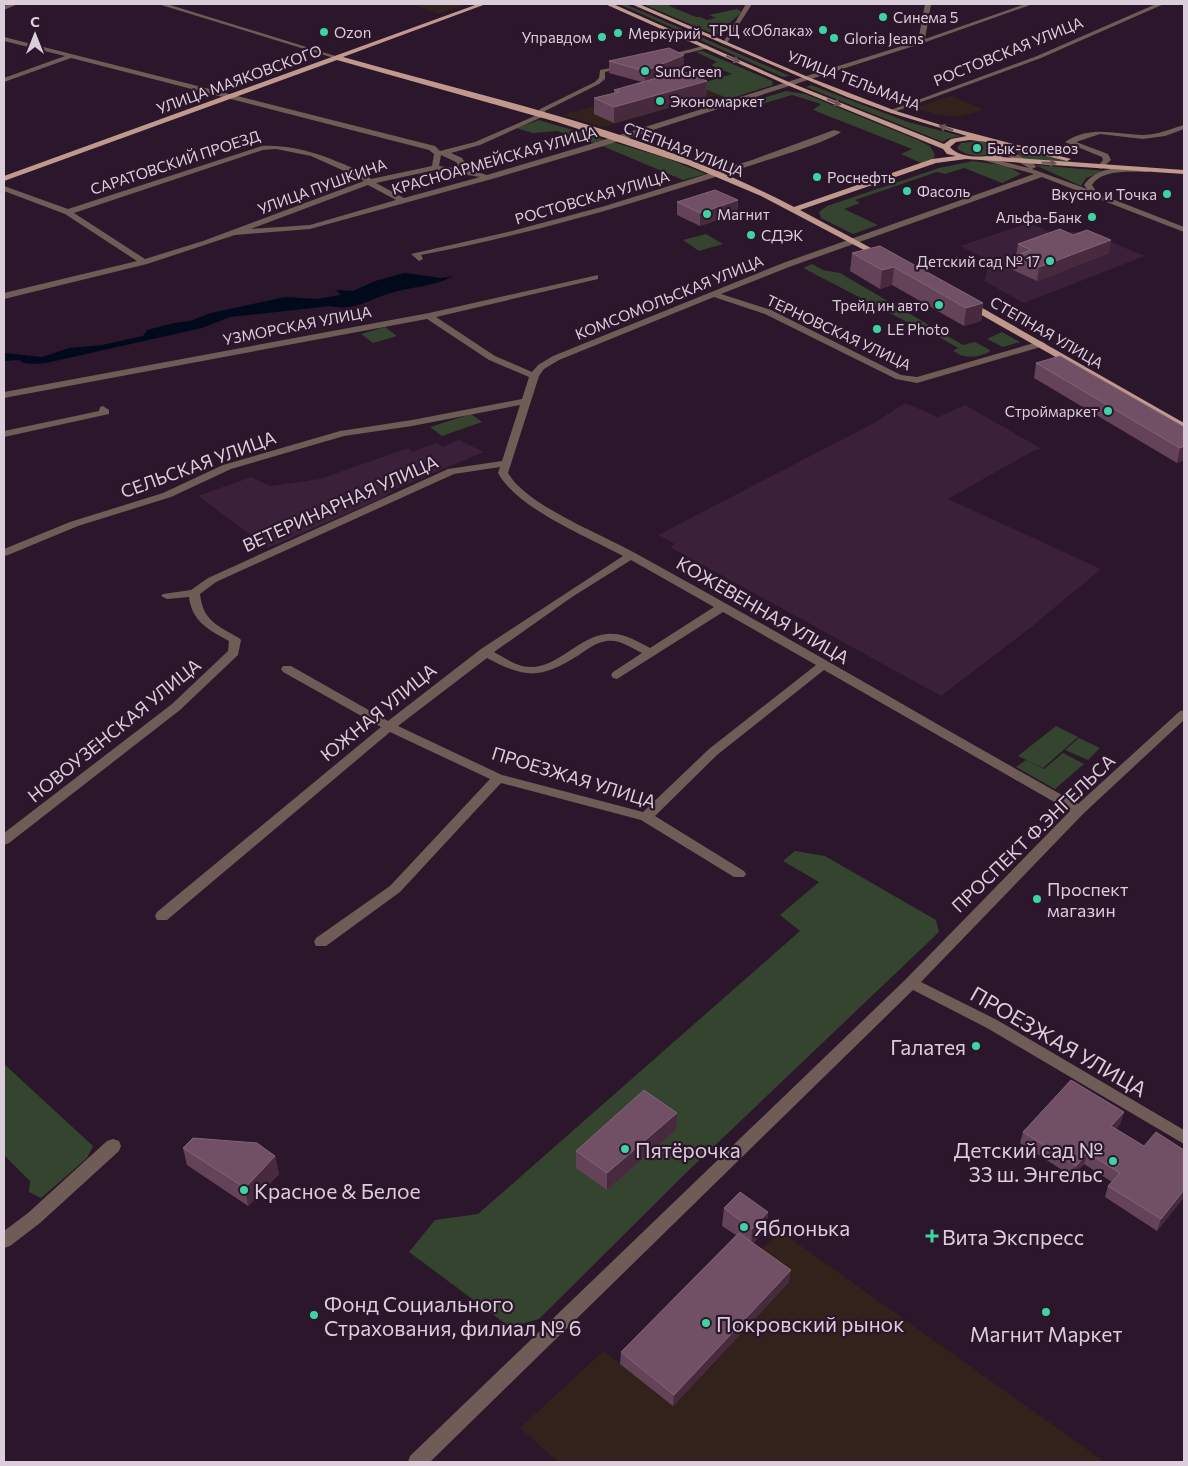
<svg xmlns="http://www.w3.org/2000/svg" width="1188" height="1466" font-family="Commissioner,sans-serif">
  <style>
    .commercial { fill: #33211b }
    .built { fill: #3a2039 }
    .green { fill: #35442f }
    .water { fill: #000a1b }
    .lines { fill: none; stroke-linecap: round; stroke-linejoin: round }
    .minor { fill: #6f5c56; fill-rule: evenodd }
    .major { fill: #c1998c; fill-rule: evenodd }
    .wall { fill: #644257 }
    .shaded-wall { fill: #482a3f }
    .building { fill: #715065; stroke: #826477 }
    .oneway { fill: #6e5157 }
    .poi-dot { fill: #3dd4a3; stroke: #2b162b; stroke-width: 2 }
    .labels { text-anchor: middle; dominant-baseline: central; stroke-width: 4.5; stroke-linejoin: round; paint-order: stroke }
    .far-poi-label { font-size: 15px; fill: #dccdda; stroke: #2b162b; text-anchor: start }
    .far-street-label { font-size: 15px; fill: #dccdda; stroke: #2b162b }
    .street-label { font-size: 18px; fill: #dccdda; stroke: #2b162b }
    .poi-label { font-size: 18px; fill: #dccdda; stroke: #2b162b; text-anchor: start }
    .near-street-label { font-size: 21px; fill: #dccdda; stroke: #2b162b }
    .near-poi-label { font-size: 21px; fill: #dccdda; stroke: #2b162b; text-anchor: start }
  </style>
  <rect width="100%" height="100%" fill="#2b162b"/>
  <g class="commercial">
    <polygon points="411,4 468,4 439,14"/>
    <polygon points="696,85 729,99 713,96 604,127 562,115 656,88"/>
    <polygon points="950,96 974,105 985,110 957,117 939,115 915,108"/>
    <polygon points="780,1231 1105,1462 558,1462 520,1428 603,1351 621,1364 754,1256"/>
  </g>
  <g class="built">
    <polygon points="1028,223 1051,232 1086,232 1145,256 1024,303 984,281 990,261 960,246"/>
    <polygon points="905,403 938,417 965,405 1042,449 1033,451 948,499 1101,569 1030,628 941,696 670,547 675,544 658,535 874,423"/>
    <polygon points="459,440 484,452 393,490 383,498 268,548 198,496 251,477 270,486 320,479 408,448 412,452 436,443 443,447"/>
  </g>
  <g class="green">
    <polygon points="619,4 625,4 790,76 783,77"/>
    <polygon points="643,4 672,4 669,6 696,17 700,17 707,20 716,18 709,15 737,9 742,12 716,35"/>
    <polygon points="702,51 772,81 773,85 729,99 696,85 732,74 711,65 717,62 696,52"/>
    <polygon points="811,85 908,122 961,136 947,139 943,142 806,87"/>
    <polygon points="786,91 805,94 918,140 930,146 935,155 933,159 921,163 901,154 912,149 813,110 821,104 792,95 745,109 738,106"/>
    <polygon points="539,120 666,158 706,174 683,180 600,145 557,131 533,133 516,128"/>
    <path d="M978 141 989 143 997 148 996 151C986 158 966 157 957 148L961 143Z"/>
    <polygon points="1009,147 1076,163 1027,160"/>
    <polygon points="973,161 1008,166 1021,174 1002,183 964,168 945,174 937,172 855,200 860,203 844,209 878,225 853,234 821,218 819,212 827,206 939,168"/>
    <polygon points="1035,165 1106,171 1086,178 1081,186"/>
    <polygon points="706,234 723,244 699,251 683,240"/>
    <path d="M812 264 823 270 840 273 963 345 975 342 990 350 989 352C977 358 965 359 953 351L958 348 915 323 907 322 803 268Z"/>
    <polygon points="385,327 397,336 373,343 361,334"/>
    <polygon points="1002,332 1020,342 1003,347 987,339"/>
    <polygon points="471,414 482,422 442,436 430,427"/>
    <polygon points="1056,726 1078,737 1043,768 1018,756"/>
    <polygon points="1079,738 1100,748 1088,760 1065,750"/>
    <polygon points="1063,753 1084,764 1055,789 1016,767 1026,760 1044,769"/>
    <polygon points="795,851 825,856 936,920 939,932 687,1172 539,1319 510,1327 409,1252 435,1220 478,1214 800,931 780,915 819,882 783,861"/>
    <polygon points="4,1064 93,1146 87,1158 41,1198 29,1192 30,1181 4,1155"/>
  </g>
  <path class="water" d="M405 273 441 278 454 276C448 278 442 282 436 283 422 287 408 288 394 292 373 297 355 312 331 306L230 317 202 328 46 363 33 364 24 363 19 360 4 361V353L42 357 69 348 102 345 143 336 147 330 174 323 190 321 211 313 285 297 316 299 341 295 336 290 353 291 375 281Z"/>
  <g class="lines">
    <g class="minor">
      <polygon points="10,4 18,4 4,10 4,6"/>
      <polygon points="158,4 167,4 342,58 337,59"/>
      <polygon points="746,4 752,4 727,43 723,43"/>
      <path d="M925 4H931L925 39 1025 4H1033L923 43 600 147 492 179 310 229 235 235 147 264 4 299V293L137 261 65 214 4 191V186L68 209 262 146C300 144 332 159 366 174L371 179 432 166 434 154 429 150 71 58 4 82V78L65 56 4 41V37L435 146 440 151 475 142 537 115 540 109 595 82 599 78 600 70 626 65V67L605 72V79L599 84 545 111 542 117 480 145 451 153 462 158 470 170 487 175 594 143 918 41ZM276 149 311 156 360 178 364 181 203 241 145 259 74 213 263 150ZM441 155 456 162 461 169 439 166ZM435 170 480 177 404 198 376 183ZM368 185 396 200 310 225 251 229Z"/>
      <polygon points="1156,4 1164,4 1041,58 894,112 888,111 1037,56"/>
      <polygon points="707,45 709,48 663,59 660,57"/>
      <path d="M1184 125V129L1165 136 1143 139 1100 134 1076 142 1108 154 1111 160 1101 169 1097 167 1103 160 1102 157 1065 142C1090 125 1115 134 1142 135 1157 135 1170 129 1184 125Z"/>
      <path d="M834 130 841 132C826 143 773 158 752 165 643 201 533 234 421 255L423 259 419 261 411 254 512 231 605 206 752 160Z"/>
      <path d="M1003 149H1009L1035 165 1036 167 1032 169 1087 189 1084 185C1096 166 1129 165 1150 168L1151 170 1147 172C1131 172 1102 169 1092 185L1097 193 1184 227V232L1042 177 789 267 721 294 771 310 901 375 917 377 1041 341 1046 344 1044 346 917 383 896 379 765 314 714 297 559 360 544 369 539 376 508 473C526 505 601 534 635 553 783 634 930 721 1078 804L1180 711 1184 710V720L1084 813 921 982 997 1020 1184 1130V1144L987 1028 913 990 430 1462H408L410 1456 906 979 1070 811 824 670 717 755 655 816 744 871 746 874 744 877H734L641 820 501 783 400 892 326 946H316L314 942 316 938 390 886 490 779 390 732 167 920H157L155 916 157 912 381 727 283 672 281 669 283 666H291L388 721 481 649 623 556C586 536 518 509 498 473L500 467 454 474 216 582 200 594C203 621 217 625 239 638L241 640 238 655 180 710 9 843 4 845V833L172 704 228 651 229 641C209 630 192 622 189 597L167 599 161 596 163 594 191 590 208 578 448 469 502 461 520 405 412 426 344 436 231 469 171 497 78 526 8 555 4 556V549L70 522 163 493 223 465 340 431 412 420 522 399 529 377 489 360 427 319 4 398V392L429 313 598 275V279L436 317 495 356 532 372 538 365 553 356 783 263 1034 174 979 159 983 157 1029 168 1003 153ZM631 560 714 607 650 648C637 641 622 632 607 634 577 636 554 674 522 666 512 663 503 657 494 652L572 597ZM723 612 816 665 709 749 643 812 502 775 398 726 487 658C526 679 541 679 579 655 587 649 597 642 607 641 619 639 632 648 642 653L613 672 611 675 613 678 617 679Z"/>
      <polygon points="103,406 109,410 109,414 4,437 4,431 99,411 100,407"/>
      <polygon points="113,1139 119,1141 121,1146 119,1151 40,1223 10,1246 4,1248 4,1231 28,1213 107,1141"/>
    </g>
    <g class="major">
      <path d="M478 4H486L343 57C495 100 654 133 794 207L932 159 956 156 947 154 943 149 787 85 605 4H613L791 83 944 144 951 139 967 136 891 113 847 97 631 4H639L808 77 896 111 941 125 1071 159 1067 161 1006 146 1010 151 1001 157 1184 170V174L966 159 936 163 800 210 884 255V259H881L761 196 688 165 557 122 337 60 4 181V176ZM970 140 994 143 1002 151C990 159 959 159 950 147L956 142Z"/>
      <polygon points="964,301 970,301 1184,423 1184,430 964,305"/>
    </g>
  </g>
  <g class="wall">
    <polygon points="684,55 684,66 655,78 707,81 706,97 614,123 594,114 594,98 614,93 614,90 642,82 609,73 609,61"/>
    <polygon points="738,200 737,213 700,226 677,215 677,202"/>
    <polygon points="1073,235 1111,240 1109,253 1037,281 1013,270 1015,256 1016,256 1018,244"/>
    <polygon points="880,246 983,303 981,321 964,326 892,285 880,289 850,271 852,253"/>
    <polygon points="1036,363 1184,427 1184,460 1177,463 1034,378"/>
    <polygon points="1124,1112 1120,1124 1116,1129 1144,1146 1184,1150 1184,1197 1157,1231 1105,1197 1108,1186 1112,1182 1084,1164 1073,1177 1020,1143 1023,1132"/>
    <polygon points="676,1130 607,1190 576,1168 576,1151"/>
    <polygon points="183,1148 275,1156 279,1174 248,1206 187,1165"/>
    <polygon points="724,1208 768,1212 766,1229 753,1243 789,1282 673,1406 620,1364 621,1352 736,1235 722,1226"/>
  </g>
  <g class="shaded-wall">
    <polygon points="684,55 684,66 645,83 645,71"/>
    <polygon points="707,81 706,97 614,123 614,107"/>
    <polygon points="738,200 737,213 700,226 700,213"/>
    <polygon points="1111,240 1109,253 1037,281 1039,267"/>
    <polygon points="894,267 892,285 880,289 882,270"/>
    <polygon points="983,303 981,321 964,326 966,308"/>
    <polygon points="1184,446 1184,460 1177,463 1180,448"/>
    <polygon points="1124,1112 1120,1124 1108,1138 1111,1126"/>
    <polygon points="677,1113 676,1130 607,1190 607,1173"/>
    <polygon points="1088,1153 1084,1164 1073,1177 1076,1166"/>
    <polygon points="275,1156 279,1174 248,1206 245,1188"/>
    <polygon points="1184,1190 1184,1197 1157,1231 1161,1219"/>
    <polygon points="768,1212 766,1229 751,1246 752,1229"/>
    <polygon points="791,1270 789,1282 673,1406 674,1395"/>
  </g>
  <g class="building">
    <polygon points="669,48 684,55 645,71 609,61"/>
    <polygon points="682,71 707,81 614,107 594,98 619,92 614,90"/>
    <polygon points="715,190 738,200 700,213 677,202"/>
    <polygon points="1060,229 1073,235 1087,230 1111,240 1039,267 1015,256 1031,250 1018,244"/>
    <polygon points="880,246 983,303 966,308 894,267 882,270 852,253"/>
    <polygon points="1060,356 1184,427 1184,446 1180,448 1036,363"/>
    <polygon points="1071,1080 1124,1112 1111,1126 1144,1146 1156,1132 1184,1150 1184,1190 1161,1219 1108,1186 1120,1173 1088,1153 1076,1166 1023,1132"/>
    <polygon points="644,1090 677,1113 607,1173 576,1151"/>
    <polygon points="193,1138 257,1143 275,1156 245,1188 183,1148"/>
    <polygon points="740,1192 768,1212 752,1229 724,1208"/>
    <polygon points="739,1233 791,1270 674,1395 621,1352"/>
  </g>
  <defs><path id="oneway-solid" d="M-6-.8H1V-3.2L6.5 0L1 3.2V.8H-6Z" transform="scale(1.25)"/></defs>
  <g class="oneway">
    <use href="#oneway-solid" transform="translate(733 59) rotate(24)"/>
    <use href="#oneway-solid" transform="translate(834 102) rotate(22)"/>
    <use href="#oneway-solid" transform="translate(946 128) rotate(-163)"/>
    <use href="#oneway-solid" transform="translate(1049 163) rotate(4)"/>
  </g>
  <g class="poi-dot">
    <circle cx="883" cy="17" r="5"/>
    <circle cx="823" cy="30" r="5"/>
    <circle cx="324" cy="32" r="5"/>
    <circle cx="618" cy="33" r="5"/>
    <circle cx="602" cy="37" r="5"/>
    <circle cx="834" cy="38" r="5"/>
    <circle cx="645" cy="71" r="5"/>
    <circle cx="660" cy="101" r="5"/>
    <circle cx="977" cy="148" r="5"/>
    <circle cx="817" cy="177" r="5"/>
    <circle cx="907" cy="191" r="5"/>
    <circle cx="1167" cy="194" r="5"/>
    <circle cx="707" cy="214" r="5"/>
    <circle cx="1092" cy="217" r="5"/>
    <circle cx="751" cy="235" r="5"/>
    <circle cx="1050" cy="261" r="5"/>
    <circle cx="939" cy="305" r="5"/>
    <circle cx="877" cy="329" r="5"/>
    <circle cx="1108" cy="411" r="5"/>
    <circle cx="1037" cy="899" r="5"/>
    <circle cx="976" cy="1046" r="5"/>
    <circle cx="625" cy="1149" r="5"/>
    <circle cx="1113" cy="1161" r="5"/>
    <circle cx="244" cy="1190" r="5"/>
    <circle cx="744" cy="1227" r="5"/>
    <path d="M929.5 1228.5h5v5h5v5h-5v5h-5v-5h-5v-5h5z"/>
    <circle cx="1046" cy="1312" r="5"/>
    <circle cx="314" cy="1315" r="5"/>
    <circle cx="706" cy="1323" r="5"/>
  </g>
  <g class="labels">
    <g class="far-poi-label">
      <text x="893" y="17">Синема 5</text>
      <text x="813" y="30" text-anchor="end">ТРЦ «Облака»</text>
      <text x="334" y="32">Ozon</text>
      <text x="628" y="33">Меркурий</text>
      <text x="592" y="37" text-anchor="end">Управдом</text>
      <text x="844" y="38">Gloria Jeans</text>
      <text x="655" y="71">SunGreen</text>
      <text x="670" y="101">Экономаркет</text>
      <text x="987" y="148">Бык-солевоз</text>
      <text x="827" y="177">Роснефть</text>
      <text x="917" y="191">Фасоль</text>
      <text x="1157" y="194" text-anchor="end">Вкусно и Точка</text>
      <text x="717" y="214">Магнит</text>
      <text x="1082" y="217" text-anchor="end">Альфа-Банк</text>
      <text x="761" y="235">СДЭК</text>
      <text x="1040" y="261" text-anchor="end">Детский сад № 17</text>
      <text x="929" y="305" text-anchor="end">Трейд ин авто</text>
      <text x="887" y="329">LE Photo</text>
      <text x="1098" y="411" text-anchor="end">Строймаркет</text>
    </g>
    <g class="far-street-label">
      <text transform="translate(1008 51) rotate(-22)">РОСТОВСКАЯ УЛИЦА</text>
      <text transform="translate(239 79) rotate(-20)">УЛИЦА МАЯКОВСКОГО</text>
      <text transform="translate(854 80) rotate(21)">УЛИЦА ТЕЛЬМАНА</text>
      <text transform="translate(684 149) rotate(21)">СТЕПНАЯ УЛИЦА</text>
      <text transform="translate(494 160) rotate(-16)">КРАСНОАРМЕЙСКАЯ УЛИЦА</text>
      <text transform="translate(175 162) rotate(-18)">САРАТОВСКИЙ ПРОЕЗД</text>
      <text transform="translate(322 186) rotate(-20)">УЛИЦА ПУШКИНА</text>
      <text transform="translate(592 197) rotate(-16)">РОСТОВСКАЯ УЛИЦА</text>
      <text transform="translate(669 297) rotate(-22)">КОМСОМОЛЬСКАЯ УЛИЦА</text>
      <text transform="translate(297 325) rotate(-11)">УЗМОРСКАЯ УЛИЦА</text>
      <text transform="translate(839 332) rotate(25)">ТЕРНОВСКАЯ УЛИЦА</text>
      <text transform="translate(1047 332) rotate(30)">СТЕПНАЯ УЛИЦА</text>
    </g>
    <g class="street-label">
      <text transform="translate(198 464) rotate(-20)">СЕЛЬСКАЯ УЛИЦА</text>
      <text transform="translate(340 503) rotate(-24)">ВЕТЕРИНАРНАЯ УЛИЦА</text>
      <text transform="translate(763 610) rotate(30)">КОЖЕВЕННАЯ УЛИЦА</text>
      <text transform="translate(378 712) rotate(-39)">ЮЖНАЯ УЛИЦА</text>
      <text transform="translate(114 730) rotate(-39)">НОВОУЗЕНСКАЯ УЛИЦА</text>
      <text transform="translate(574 777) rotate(17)">ПРОЕЗЖАЯ УЛИЦА</text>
      <text transform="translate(1033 833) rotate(-44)">ПРОСПЕКТ Ф.ЭНГЕЛЬСА</text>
    </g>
    <g class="poi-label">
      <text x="1047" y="889">Проспект<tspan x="1047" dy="21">магазин</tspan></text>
    </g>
    <g class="near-street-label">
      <text transform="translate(1059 1041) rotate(30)">ПРОЕЗЖАЯ УЛИЦА</text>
    </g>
    <g class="near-poi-label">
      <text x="966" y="1046" text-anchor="end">Галатея</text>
      <text x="635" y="1149">Пятёрочка</text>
      <text x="1103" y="1149" text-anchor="end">Детский сад №<tspan x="1103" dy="24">33 ш. Энгельс</tspan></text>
      <text x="254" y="1190">Красное &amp; Белое</text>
      <text x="754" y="1227">Яблонька</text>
      <text x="942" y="1236">Вита Экспресс</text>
      <text x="324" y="1303">Фонд Социального<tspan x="324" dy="24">Страхования, филиал № 6</tspan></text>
      <text x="716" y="1323">Покровский рынок</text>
      <text x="1046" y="1333" text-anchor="middle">Магнит Маркет</text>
    </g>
  </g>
  <rect width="1188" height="1466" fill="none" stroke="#dccdda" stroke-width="10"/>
  <g transform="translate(35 35)" stroke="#2b162b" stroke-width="4" paint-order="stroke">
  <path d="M0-4L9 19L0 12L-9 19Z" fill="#dccdda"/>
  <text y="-8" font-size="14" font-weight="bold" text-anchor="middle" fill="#dccdda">С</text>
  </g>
</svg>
